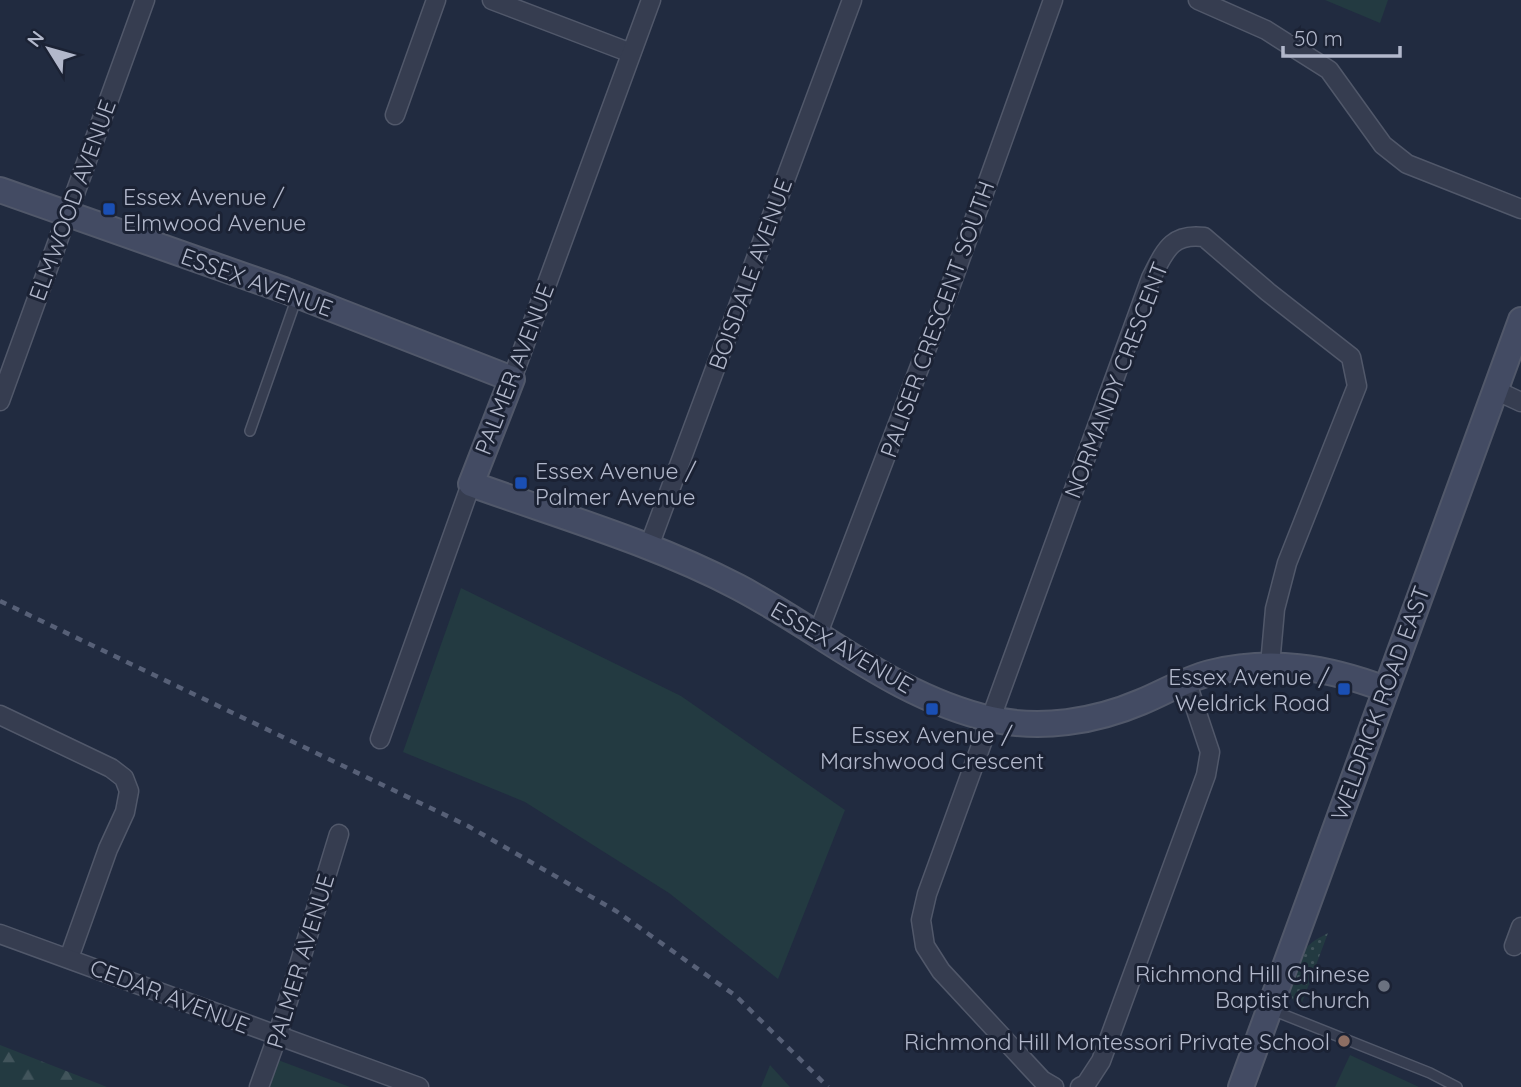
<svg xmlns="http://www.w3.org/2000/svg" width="1521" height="1087" font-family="Quicksand,sans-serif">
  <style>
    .grass { fill: url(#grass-dots) }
    .forest { fill: url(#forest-firs) }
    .green { fill: #233a41 }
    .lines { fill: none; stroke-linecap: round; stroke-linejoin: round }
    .lane-casing { stroke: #51586a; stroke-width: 12 }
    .street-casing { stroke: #51586a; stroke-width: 21 }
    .secondary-casing { stroke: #51586a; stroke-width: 28 }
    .lane { stroke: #363d50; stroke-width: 9 }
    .street { stroke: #363d50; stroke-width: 18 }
    .secondary { stroke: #434b63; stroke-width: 24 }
    .rail { stroke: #576077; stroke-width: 4.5; stroke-dasharray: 7 7; stroke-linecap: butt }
    .transit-dot { fill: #1a4fb4; stroke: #1b2234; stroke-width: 2.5 }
    .worship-dot { fill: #6b7280; stroke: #1b2234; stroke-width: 2.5 }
    .education-dot { fill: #8d6e63; stroke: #1b2234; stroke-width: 2.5 }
    .labels { text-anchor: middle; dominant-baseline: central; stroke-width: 6; stroke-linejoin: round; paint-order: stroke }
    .poi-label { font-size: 23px; fill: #b2b8cb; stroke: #1b2234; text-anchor: end }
    .street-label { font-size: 23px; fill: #b2b8cb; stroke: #1b2234 }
  </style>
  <defs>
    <pattern id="grass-dots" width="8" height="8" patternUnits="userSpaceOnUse" patternTransform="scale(1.75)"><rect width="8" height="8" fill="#233a41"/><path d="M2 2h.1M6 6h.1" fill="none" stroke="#41545b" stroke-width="1.8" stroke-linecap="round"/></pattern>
    <pattern id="forest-firs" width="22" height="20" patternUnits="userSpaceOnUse" patternTransform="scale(1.75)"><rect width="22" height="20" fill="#233a41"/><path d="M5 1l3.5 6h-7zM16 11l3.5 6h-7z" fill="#41545b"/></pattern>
  </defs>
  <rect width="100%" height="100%" fill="#212b40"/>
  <path class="grass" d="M1328 933 1300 1008C1281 995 1295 960 1308 946 1314 940 1321 937 1328 933Z"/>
  <polygon class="forest" points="0,1045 107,1087 0,1087"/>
  <g class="green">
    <polygon points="1325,0 1388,0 1380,23"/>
    <polygon points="461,588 681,696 845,810 778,979 669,893 525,802 403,752"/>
    <polygon points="1350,1055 1419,1087 1335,1087"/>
    <polygon points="278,1060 350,1087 268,1087"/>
    <polygon points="770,1065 790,1087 761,1087"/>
  </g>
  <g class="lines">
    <defs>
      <g id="lane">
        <polyline points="250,431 297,297"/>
        <polyline points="1272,1010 1430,1073 1457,1087"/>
      </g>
      <g id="street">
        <polyline points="492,0 631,53"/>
        <polyline points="1198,0 1266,30 1329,70 1383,145 1407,164 1521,209"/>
        <polyline points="395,115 436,0"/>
        <polyline points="512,379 651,0"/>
        <polyline points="1495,390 1521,402"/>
        <polyline points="0,401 145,0"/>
        <polyline points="648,549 852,0"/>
        <polyline points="817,636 952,282 1053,0"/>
        <polyline points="0,715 111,768 124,778 129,791 125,812 108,849 69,958"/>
        <polyline points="380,739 471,484"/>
        <polyline points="0,934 419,1087"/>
        <polyline points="1514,946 1521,927"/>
        <polyline points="259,1087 277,1037 339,834"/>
        <path d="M1054 1087 1042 1080 941 971 925 946 921 920 927 894 1151 278C1165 251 1171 233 1204 237L1268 292 1351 357 1357 386 1287 563 1275 609 1270 665"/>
        <polyline points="1080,1087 1086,1084 1101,1061 1206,775 1210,752 1187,683"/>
      </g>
      <g id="secondary">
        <path d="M0 190 284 290 512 379 471 484C560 516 654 543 738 587 822 631 895 697 991 719 1041 730 1094 722 1141 702 1163 693 1186 679 1210 673 1271 658 1327 667 1385 689"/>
        <polyline points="1241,1087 1521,320"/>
      </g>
    </defs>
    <use href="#lane" class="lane-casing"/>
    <use href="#street" class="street-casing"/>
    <use href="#secondary" class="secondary-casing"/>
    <use href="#lane" class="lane"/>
    <use href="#street" class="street"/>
    <use href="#secondary" class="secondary"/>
    <polyline class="rail" points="0,601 468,826 616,911 736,996 828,1087"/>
  </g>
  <g class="transit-dot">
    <rect x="102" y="202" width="14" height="14" rx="3.5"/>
    <rect x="514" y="476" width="14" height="14" rx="3.5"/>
    <rect x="1337" y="682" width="14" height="14" rx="3.5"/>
    <rect x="925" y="702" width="14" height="14" rx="3.5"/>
  </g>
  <circle class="worship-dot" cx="1384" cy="986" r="7"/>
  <circle class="education-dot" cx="1344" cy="1041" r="7"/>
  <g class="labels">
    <g class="poi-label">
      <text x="123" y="196" text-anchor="start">Essex Avenue /<tspan x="123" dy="26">Elmwood Avenue</tspan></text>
      <text x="535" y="470" text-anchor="start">Essex Avenue /<tspan x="535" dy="26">Palmer Avenue</tspan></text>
      <text x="1330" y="676">Essex Avenue /<tspan x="1330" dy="26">Weldrick Road</tspan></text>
      <text x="932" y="734" text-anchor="middle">Essex Avenue /<tspan x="932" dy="26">Marshwood Crescent</tspan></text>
      <text x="1370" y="973">Richmond Hill Chinese<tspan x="1370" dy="26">Baptist Church</tspan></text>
      <text x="1330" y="1041">Richmond Hill Montessori Private School</text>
    </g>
    <g class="street-label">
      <text transform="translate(72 200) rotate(-70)">ELMWOOD AVENUE</text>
      <text transform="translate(750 274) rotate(-70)">BOISDALE AVENUE</text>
      <text transform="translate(257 282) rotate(20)">ESSEX AVENUE</text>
      <text transform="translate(937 319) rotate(-70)">PALISER CRESCENT SOUTH</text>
      <text transform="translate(514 369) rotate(-69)">PALMER AVENUE</text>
      <text transform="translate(1116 380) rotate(-69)">NORMANDY CRESCENT</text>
      <text transform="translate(842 647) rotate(30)">ESSEX AVENUE</text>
      <text transform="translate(1380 703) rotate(-70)">WELDRICK ROAD EAST</text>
      <text transform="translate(300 961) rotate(-73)">PALMER AVENUE</text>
      <text transform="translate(170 996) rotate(21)">CEDAR AVENUE</text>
    </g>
  </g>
  <g transform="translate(49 49) rotate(307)" stroke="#1b2234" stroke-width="5" paint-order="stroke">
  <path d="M0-5L12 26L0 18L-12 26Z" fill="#b2b8cb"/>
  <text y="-10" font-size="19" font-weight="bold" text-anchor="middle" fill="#b2b8cb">N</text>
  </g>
  <path d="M1283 46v10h117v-10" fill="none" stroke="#b2b8cb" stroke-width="3.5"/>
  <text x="1294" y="46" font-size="21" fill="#b2b8cb" stroke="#1b2234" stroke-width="5" paint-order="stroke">50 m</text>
</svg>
